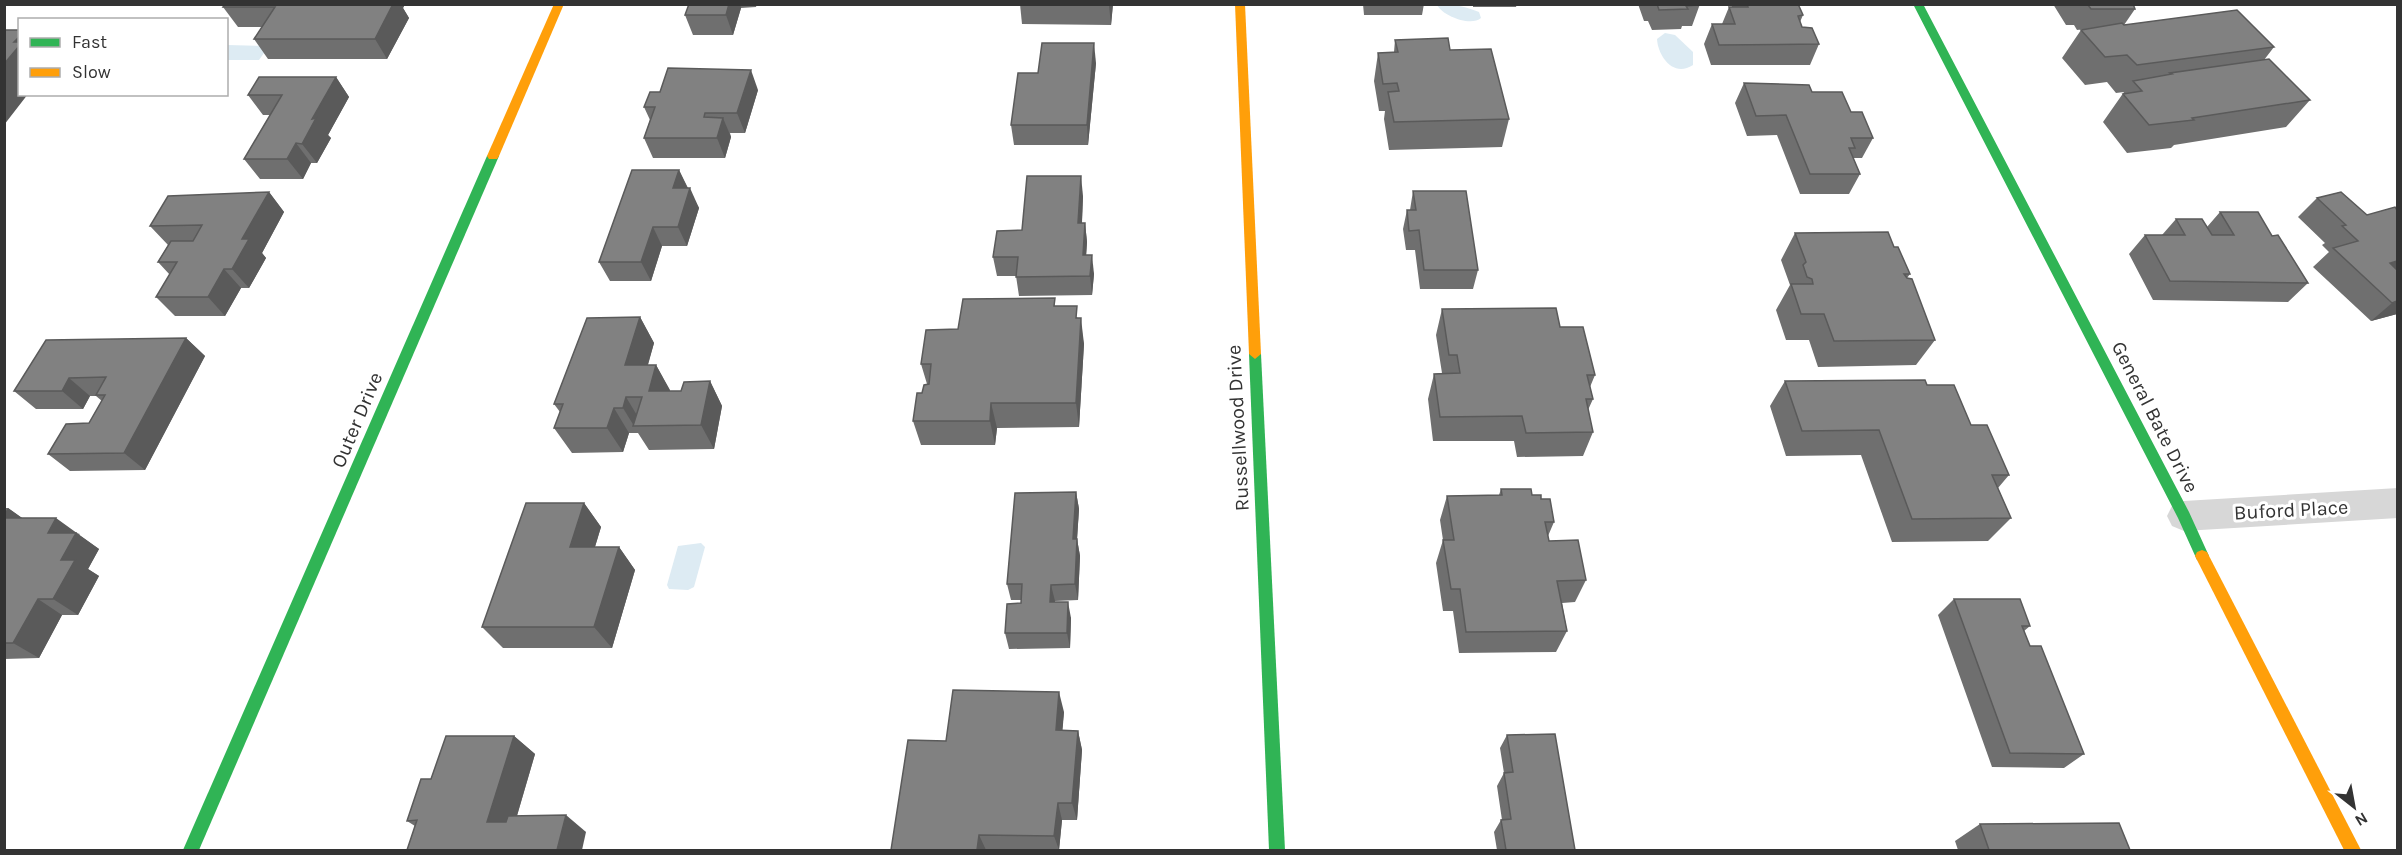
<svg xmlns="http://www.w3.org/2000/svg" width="2402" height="855" font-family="Karla,sans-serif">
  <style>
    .water { fill: #ddebf3 }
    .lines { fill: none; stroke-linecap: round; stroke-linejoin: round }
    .street { fill: #d7d7d7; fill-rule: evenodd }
    .fast { fill: #30b455; fill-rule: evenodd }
    .slow { fill: #ff9f0a; fill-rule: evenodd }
    .wall { fill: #6f6f6f }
    .shaded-wall { fill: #5a5a5a }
    .building { fill: #818181; stroke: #5a5a5a; stroke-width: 1.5 }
    .labels { text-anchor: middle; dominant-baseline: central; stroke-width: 6; stroke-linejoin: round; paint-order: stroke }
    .street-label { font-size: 20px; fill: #333; stroke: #fff }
  </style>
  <rect width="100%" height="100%" fill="#fff"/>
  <g class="water">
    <path d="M1437 5C1455 4 1463 6 1479 12L1481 18C1471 27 1443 16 1437 5Z"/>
    <path d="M1665 33 1675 35 1693 52V65C1673 78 1658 56 1657 39Z"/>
    <polygon points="227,45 269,46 259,60 227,60"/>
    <polygon points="701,543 705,547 694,587 688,590 669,589 667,585 678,546"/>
  </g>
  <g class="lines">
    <polygon class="street" points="2398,488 2398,518 2184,531 2172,526 2167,516 2172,506 2184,501"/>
    <g class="fast">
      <polygon points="1913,4 1923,4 2189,512 2209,556 2207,560 2202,562 2197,560 2178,518"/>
      <polygon points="493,152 499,156 199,850 183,850 487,156"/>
      <polygon points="1255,349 1261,354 1285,850 1269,850 1249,354"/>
    </g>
    <g class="slow">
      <polygon points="554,4 564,4 499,156 497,159 489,159 487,156"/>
      <polygon points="1235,4 1245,4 1261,354 1255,359 1249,354"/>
      <polygon points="2202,550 2207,552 2361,850 2344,850 2197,560 2195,556 2197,552"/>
    </g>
  </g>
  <g class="wall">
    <polygon points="225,4 405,4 403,8 409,18 387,59 268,59 254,39 262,27 238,27 223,7"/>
    <polygon points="689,4 757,4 756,7 741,8 733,35 693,35 685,15"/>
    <polygon points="1020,4 1113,4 1111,25 1022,24"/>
    <polygon points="1363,4 1424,4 1422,15 1364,15"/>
    <polygon points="1473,4 1517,4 1516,7 1473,7"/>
    <polygon points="1638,4 1700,4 1692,26 1682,26 1681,29 1652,30 1648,21 1644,21"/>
    <polygon points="1731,4 1798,4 1803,15 1800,22 1802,27 1819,44 1810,65 1711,65 1704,44 1712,24 1722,24 1729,7 1732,7"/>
    <polygon points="2053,4 2133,4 2135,9 2124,25 2274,47 2264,60 2310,100 2286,127 2174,145 2171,148 2127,153 2103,122 2124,92 2116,93 2107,82 2085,85 2062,58 2081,30 2085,29 2077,30 2074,25 2066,25"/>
    <polygon points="1395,40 1450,50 1509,119 1502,147 1389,150 1384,119 1385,111 1379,111 1374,81 1378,53 1394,52"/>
    <polygon points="1096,63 1088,145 1014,145 1011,125 1038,73"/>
    <polygon points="336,77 349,97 328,135 331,138 317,163 311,163 303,179 260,179 244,159 270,115 263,115 248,95"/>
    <polygon points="1744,83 1812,92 1851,112 1873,138 1862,158 1853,158 1860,174 1849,194 1800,194 1777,135 1747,136 1735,103"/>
    <polygon points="758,90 745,133 730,133 731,137 725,158 653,158 644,138 650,120 644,107"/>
    <polygon points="679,170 688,188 699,208 687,246 662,246 651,281 610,281 599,262"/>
    <polygon points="1413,191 1478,270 1473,289 1420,289 1415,250 1406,250 1403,229 1407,210 1410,210"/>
    <polygon points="269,192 284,212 262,253 266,258 249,288 241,288 225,316 175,316 156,297 170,275 158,262 168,245 150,226"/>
    <polygon points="2341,192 2397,314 2371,321 2313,267 2329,252 2322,245 2325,243 2298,217 2317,198"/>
    <polygon points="1083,196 1082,223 1085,223 1087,242 1086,255 1094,274 1092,295 1019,296 1016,276 997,276 993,257 1022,230"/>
    <polygon points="2220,212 2272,236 2308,283 2288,302 2153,300 2129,254 2145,235 2162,235 2176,219 2207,227"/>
    <polygon points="1795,233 1894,247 1910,274 1907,278 1935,340 1916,365 1818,367 1809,340 1786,340 1776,310 1790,285 1781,260"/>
    <polygon points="1056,306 1078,318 1084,344 1079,427 997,428 995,445 921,445 913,421 922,393 927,384 921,364 958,329"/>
    <polygon points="1442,309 1560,327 1595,375 1590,387 1593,399 1588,410 1593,432 1583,456 1517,457 1514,441 1433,441 1428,399 1434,374 1442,373 1436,335"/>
    <polygon points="640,317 654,343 648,365 656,365 670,391 681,391 710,381 722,406 714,449 649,450 638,433 629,433 623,452 572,453 554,428 560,412 554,404"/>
    <polygon points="186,338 205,356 145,470 70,471 48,454 89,423 102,401 96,396 90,396 83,409 36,409 14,391"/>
    <polygon points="1785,381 1927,385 1971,425 2009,475 1998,488 2011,518 1988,541 1892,542 1861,455 1786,456 1770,406"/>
    <polygon points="1501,489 1532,495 1541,499 1554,522 1548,536 1549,541 1586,580 1575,602 1562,603 1567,631 1556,652 1459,653 1453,611 1443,611 1436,563 1443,540 1440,520 1447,496 1499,495"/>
    <polygon points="1076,492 1079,509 1077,539 1080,556 1078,600 1055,601 1054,602 1071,618 1070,648 1009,649 1005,633 1021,603 1021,600 1011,600 1007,584"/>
    <polygon points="584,503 601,527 595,547 619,547 635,570 612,648 503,648 482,627"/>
    <polygon points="4,508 8,508 22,518 80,534 79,535 99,549 88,569 99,576 78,615 62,615 39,658 4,659"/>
    <polygon points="1954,599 2030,626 2024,631 2030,646 2084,754 2064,768 1992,767 1938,615"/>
    <polygon points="1064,712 1062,730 1078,731 1082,750 1077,820 1062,820 1059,850 891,850 946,741"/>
    <polygon points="1507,735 1575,850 1497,850 1494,832 1501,820 1502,820 1497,786 1504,773 1500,748"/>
    <polygon points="514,736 535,754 517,816 586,832 415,826 407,821 431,779"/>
    <polygon points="1980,824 2130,850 1958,850 1955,841"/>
  </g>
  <g class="shaded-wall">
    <polygon points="383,4 405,4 403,8 409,18 387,59 375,39"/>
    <polygon points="729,4 740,4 741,8 733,35 726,15"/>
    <polygon points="1113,4 1111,25 1109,5"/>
    <polygon points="20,36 20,94 28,94 4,125 4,64 14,42"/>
    <polygon points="1094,43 1096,63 1088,145 1087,125"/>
    <polygon points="751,70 758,90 745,133 737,113"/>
    <polygon points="336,77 349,97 328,135 331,138 317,163 302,144 312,119"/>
    <polygon points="723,118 731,137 725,158 717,138"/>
    <polygon points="296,143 311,163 303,179 287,159"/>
    <polygon points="679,170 688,189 673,188"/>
    <polygon points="1081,176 1083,196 1081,242 1078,223"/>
    <polygon points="690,188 699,208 687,246 678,227"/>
    <polygon points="269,192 284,212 262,253 266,258 249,288 232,269 242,239"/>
    <polygon points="1085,223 1087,242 1085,274 1083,255"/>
    <polygon points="653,227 662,246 651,281 641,262"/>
    <polygon points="1092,255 1094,274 1092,295 1090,276"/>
    <polygon points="2397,261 2397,275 2369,282 2390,263"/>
    <polygon points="224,269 241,288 225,316 208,297"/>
    <polygon points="2397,301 2397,314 2371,321 2392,303"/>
    <polygon points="640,317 654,343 640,391 625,365"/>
    <polygon points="1081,318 1084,344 1079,427 1076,403"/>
    <polygon points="186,338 205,356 145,470 124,453"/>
    <polygon points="656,365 670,390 663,416 649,391"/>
    <polygon points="69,378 90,396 83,409 62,391"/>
    <polygon points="710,381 722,406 714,449 701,425"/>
    <polygon points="626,397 641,422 634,426 623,408"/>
    <polygon points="991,403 997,428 995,445 990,421"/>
    <polygon points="614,408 629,433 623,452 607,428"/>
    <polygon points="1076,492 1079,509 1076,555 1073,539"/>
    <polygon points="584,503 601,527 588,569 570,547"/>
    <polygon points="8,508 32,525 4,520 4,514"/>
    <polygon points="56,518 99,549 88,569 99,576 78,615 53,599 61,560 48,533"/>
    <polygon points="1077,539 1080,556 1078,600 1075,584"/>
    <polygon points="619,547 635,570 612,648 594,627"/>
    <polygon points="1051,585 1055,601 1053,618 1050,602"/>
    <polygon points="38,599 62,615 39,658 13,643"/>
    <polygon points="1068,602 1071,618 1070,648 1067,633"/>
    <polygon points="1059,692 1064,712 1061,749 1056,730"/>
    <polygon points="1078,731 1082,750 1077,820 1072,803"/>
    <polygon points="514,736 535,754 510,839 487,822"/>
    <polygon points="1058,803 1062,820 1059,850 1054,836"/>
    <polygon points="566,815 586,832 582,850 557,850"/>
    <polygon points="979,835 986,850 977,850"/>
  </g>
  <g class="building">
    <polygon points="225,4 393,4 375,39 254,39 275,7 223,7"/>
    <polygon points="689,4 729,4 726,15 685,15"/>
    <polygon points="1657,4 1700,4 1700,5 1686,6 1688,9 1659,10"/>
    <polygon points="1747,4 1798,4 1803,15 1798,16 1802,27 1812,28 1819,44 1719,45 1712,24 1735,24 1729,7 1748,7"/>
    <polygon points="2079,4 2133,4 2135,9 2091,9 2088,5"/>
    <polygon points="2237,10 2274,47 2137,65 2127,55 2105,57 2081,30 2122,23 2124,25"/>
    <polygon points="4,30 20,30 20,36 14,42 20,42 20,45 4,64"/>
    <polygon points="1448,38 1450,50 1491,49 1509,119 1394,122 1388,92 1399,91 1397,83 1383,84 1378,53 1398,52 1395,40"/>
    <polygon points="1042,43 1094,43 1087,125 1011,125 1018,73 1038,73"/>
    <polygon points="2269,59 2310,100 2192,118 2194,120 2149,125 2123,94 2142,91 2133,81 2172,74 2170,73"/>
    <polygon points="668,68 751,70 737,113 705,113 704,117 723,118 717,138 644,138 655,107 644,107 650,92 660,92"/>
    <polygon points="259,77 336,77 312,119 316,118 302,144 296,143 287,159 244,159 282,95 248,95"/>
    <polygon points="1744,83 1809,85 1812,92 1842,92 1851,112 1862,112 1873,138 1851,138 1855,148 1849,148 1860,174 1810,174 1786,115 1756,116"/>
    <polygon points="632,170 679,170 673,188 690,188 678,227 653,227 641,262 599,262"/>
    <polygon points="1027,176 1081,176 1078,223 1085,223 1083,255 1092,255 1090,276 1016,277 1018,257 993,257 997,231 1022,230"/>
    <polygon points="1413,191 1466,191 1478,270 1424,270 1419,230 1409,231 1407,210 1416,210"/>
    <polygon points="269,192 242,239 249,239 232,269 224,269 208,297 156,297 177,262 158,262 171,241 193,241 202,225 150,226 168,196"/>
    <polygon points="2341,192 2367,215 2395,207 2397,210 2397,261 2390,263 2397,270 2397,301 2392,303 2333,248 2358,241 2342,226 2346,225 2317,198"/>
    <polygon points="2220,212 2258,212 2272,236 2278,235 2308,283 2170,281 2145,235 2185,235 2176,219 2202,219 2212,235 2234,235"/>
    <polygon points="1888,232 1894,247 1898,247 1910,274 1904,274 1907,278 1912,279 1935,340 1834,341 1824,314 1801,314 1791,284 1813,284 1812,279 1807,277 1803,265 1806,262 1795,233"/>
    <polygon points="1055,298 1054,306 1077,306 1076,318 1081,318 1076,403 991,403 990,421 913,421 917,393 922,393 924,385 929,384 931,364 921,364 926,330 958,329 963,299"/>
    <polygon points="1556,308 1560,327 1583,327 1595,375 1587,375 1593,399 1586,399 1593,432 1526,433 1522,416 1440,417 1434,374 1460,373 1457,355 1449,355 1442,309"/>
    <polygon points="640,317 625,365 656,365 649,391 681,391 684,382 710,381 701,425 633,426 642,397 626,397 623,408 614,408 607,428 554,428 563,404 554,404 587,318"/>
    <polygon points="186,338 124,453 48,454 66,424 89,423 105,395 96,395 106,377 69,378 62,391 14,391 46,340"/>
    <polygon points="1925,380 1927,385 1954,385 1971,425 1987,425 2009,475 1992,475 2011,518 1912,519 1879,430 1802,431 1785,381"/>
    <polygon points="1501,489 1531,489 1532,495 1541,495 1541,499 1550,499 1554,522 1545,522 1549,541 1578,540 1586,580 1557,581 1567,631 1466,632 1460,589 1451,589 1443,540 1454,540 1447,496 1502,495"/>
    <polygon points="1076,492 1073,539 1077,539 1075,584 1051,585 1050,602 1068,602 1067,633 1005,633 1007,604 1021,603 1022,584 1007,584 1015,493"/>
    <polygon points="526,503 584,503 570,547 619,547 594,627 482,627"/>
    <polygon points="4,518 56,518 48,533 76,533 61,560 75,560 53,599 38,599 13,643 4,643"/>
    <polygon points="1954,599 2020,599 2030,626 2022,626 2030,646 2041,646 2084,754 2010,753"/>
    <polygon points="953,690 1059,692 1056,730 1078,731 1072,803 1058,803 1054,836 979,835 977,850 891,850 908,740 946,741"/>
    <polygon points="1555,734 1575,850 1506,850 1501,820 1511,819 1504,773 1513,772 1507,735"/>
    <polygon points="446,736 514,736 487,822 506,822 508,816 566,815 557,850 407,850 417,820 407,821 421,779 431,779"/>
    <polygon points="2119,823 2130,850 1989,850 1980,824"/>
  </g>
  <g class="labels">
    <g class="street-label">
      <text transform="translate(2155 417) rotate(63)">General Bate Drive</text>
      <text transform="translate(357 420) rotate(-67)">Outer Drive</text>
      <text transform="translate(1238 428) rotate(-93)">Russellwood Drive</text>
      <text transform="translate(2291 510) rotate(-3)">Buford Place</text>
    </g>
  </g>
  <rect width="2402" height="855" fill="none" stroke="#333333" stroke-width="12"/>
  <rect x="18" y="18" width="210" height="78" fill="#ffffff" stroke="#adadad" stroke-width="1.5"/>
  <rect x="30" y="38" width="30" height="9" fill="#30b455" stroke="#adadad" stroke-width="1.5"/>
  <text x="72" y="48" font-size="18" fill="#333333">Fast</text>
  <rect x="30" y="68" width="30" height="9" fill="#ff9f0a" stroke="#adadad" stroke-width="1.5"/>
  <text x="72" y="78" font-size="18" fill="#333333">Slow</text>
  <g transform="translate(2354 807) rotate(149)" stroke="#ffffff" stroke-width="4.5" paint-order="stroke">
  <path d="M0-4.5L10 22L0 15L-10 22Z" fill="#333333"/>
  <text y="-9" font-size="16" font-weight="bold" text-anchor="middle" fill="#333333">N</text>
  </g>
</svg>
